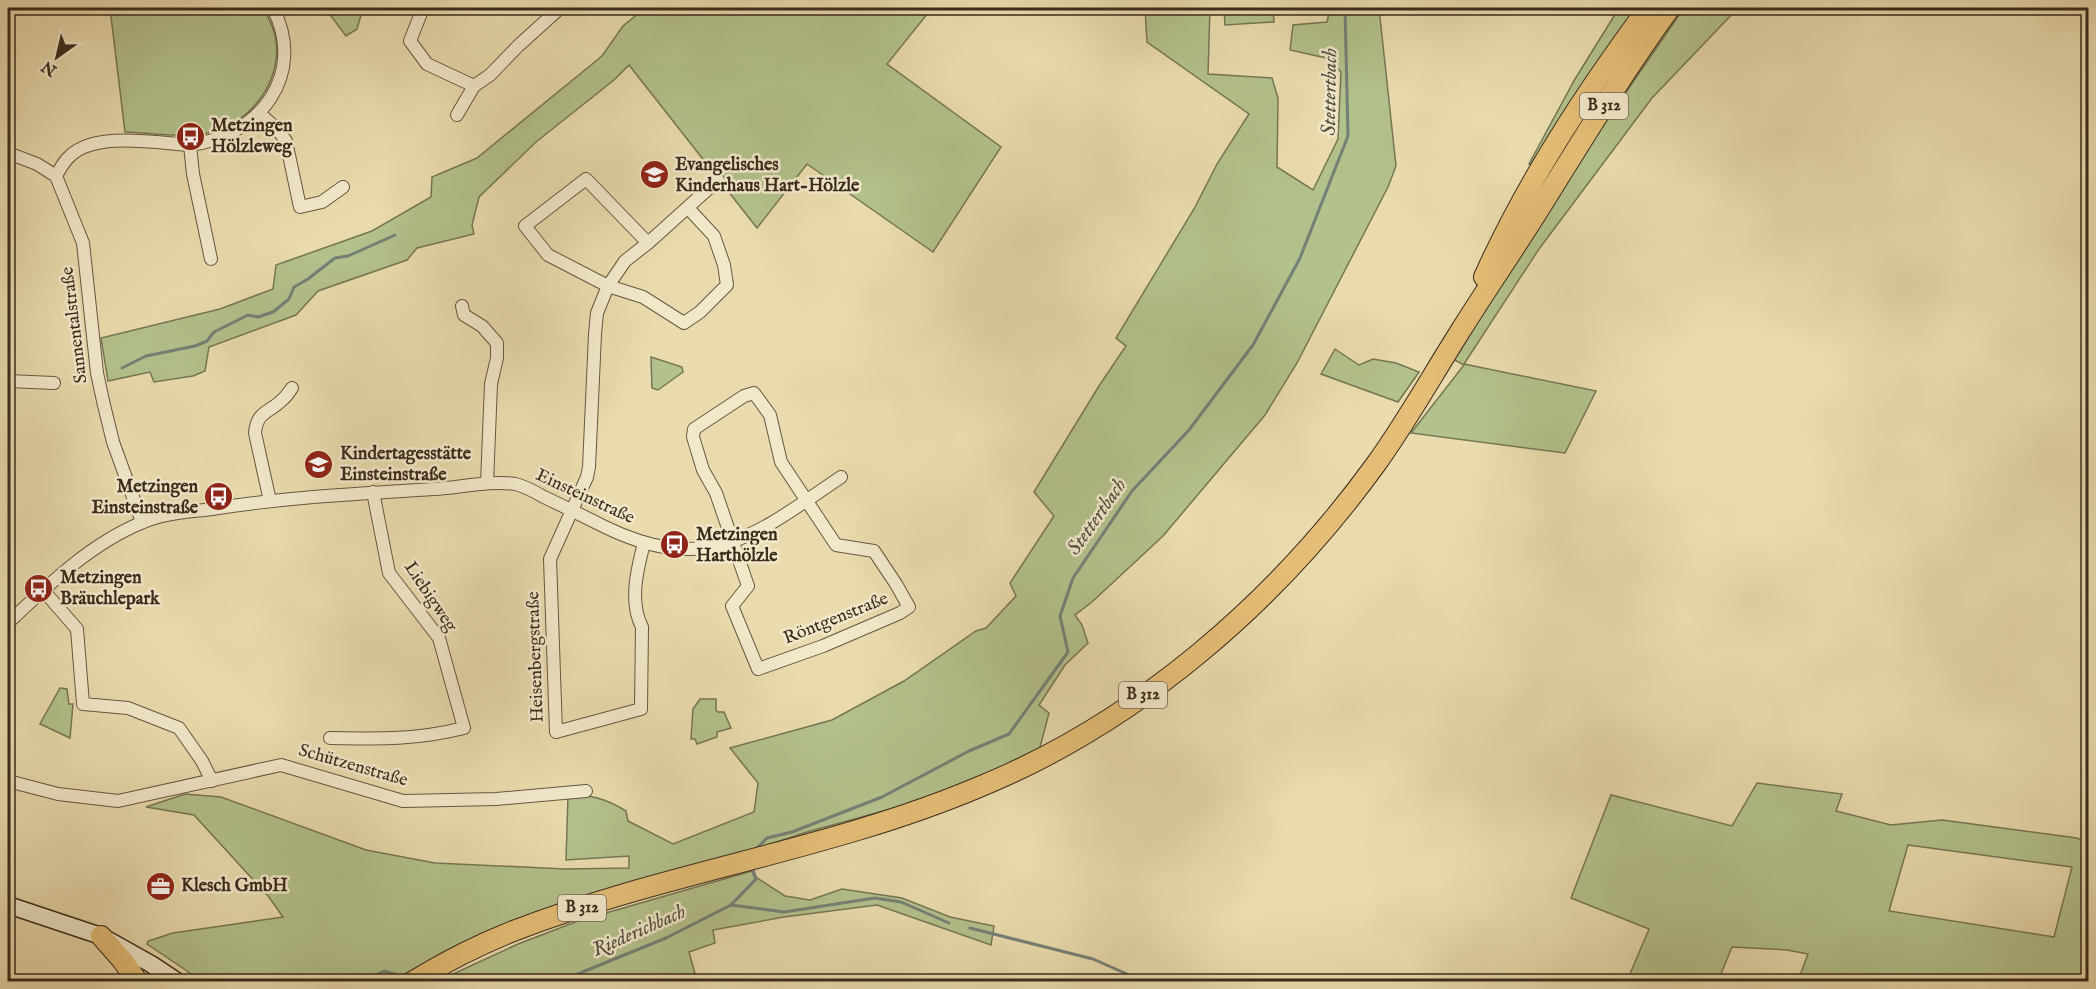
<svg xmlns="http://www.w3.org/2000/svg" width="2096" height="989" font-family="'IM FELL English',serif">
  <style>
    .green { fill: #b3c18c; stroke: #767654; stroke-width: 1.5; fill-rule: evenodd }
    .lines { fill: none; stroke-linecap: round; stroke-linejoin: round }
    .stream { stroke: #748077; stroke-width: 3 }
    .minor-casing { stroke: #665741; stroke-width: 14 }
    .secondary-casing { stroke: #3a2b1d; stroke-width: 19 }
    .trunk-casing { stroke: #3a2b1d; stroke-width: 22 }
    .minor { stroke: #f1e8ca; stroke-width: 12 }
    .secondary { stroke: #f1e8ca; stroke-width: 16 }
    .trunk { stroke: #e4be76; stroke-width: 20 }
    .labels { text-anchor: middle; dominant-baseline: central; stroke-width: 5; stroke-linejoin: round; paint-order: stroke }
    .shield { fill: #f1e8ca; stroke: #716451; stroke-width: 1.5 }
    .shield-label { font-size: 16px; font-weight: bold; fill: #3a2b1d }
    .poi-label { font-size: 18px; font-weight: bold; fill: #3a2b1d; stroke: #f1e8ca; text-anchor: start }
    .street-label { font-size: 18px; fill: #3a2b1d; stroke: #f1e8ca }
    .water-label { font-size: 20px; font-style: italic; fill: #524e42; stroke: #f1e8ca }
  </style>
  <rect width="100%" height="100%" fill="#e9dbad"/>
  <filter id="stains"><feTurbulence type="fractalNoise" baseFrequency=".00333" numOctaves="4"/><feColorMatrix values="0 0 0 0 .2 0 0 0 0 .09 0 0 0 0 .02 0 0 0 .5 -.17"/></filter>
  <radialGradient id="worn" r=".72"><stop offset=".6" stop-color="#630" stop-opacity="0"/><stop offset="1" stop-color="#630" stop-opacity=".3"/></radialGradient>
  <g class="green">
    <path d="M110 8H262C298 55 263 121 208 133 181 138 152 133 125 132Z"/>
    <polygon points="325,8 363,8 357,29 346,36"/>
    <polygon points="645,8 932,8 887,64 1001,147 933,252 807,164 757,228 629,65 614,80 536,142 479,197 472,225 474,234 417,248 407,260 318,291 296,315 209,347 205,371 193,376 154,382 150,372 108,381 101,338 220,309 273,289 276,265 372,231 431,197 432,177 477,158 602,56 623,26"/>
    <path d="M1145 8H1210L1208 74 1272 78 1278 98 1277 167 1313 190 1338 139 1341 72 1326 58 1290 50 1293 25 1327 22 1330 8H1379L1396 166 1388 187 1297 363 1265 415 1163 536 1092 602 1075 615 1082 625 1088 643 1065 665 1039 705 1049 713 1039 751 955 788 898 807 807 832 737 855 584 897 520 918 482 933 443 952 394 981H199L187 971 147 944 148 941 173 933 283 917 269 897 194 815 146 807 185 794 221 797 366 850 435 863 565 869 629 868V856L566 860 568 796C592 795 605 798 626 811L628 821 673 844 754 812 758 783 730 748 832 720 904 681 976 631 986 628 1016 596 1010 583 1054 516 1034 492 1099 386 1126 346 1116 338 1194 209 1217 164 1249 114 1147 42Z"/>
    <polygon points="1224,8 1273,8 1274,22 1225,25"/>
    <polygon points="1619,8 1637,8 1534,165 1529,164 1575,79"/>
    <polygon points="1684,8 1738,8 1652,98 1539,249 1464,364 1596,391 1565,453 1411,433 1464,365 1453,359 1580,159"/>
    <polygon points="1335,349 1359,365 1373,359 1396,363 1419,372 1398,402 1321,374"/>
    <polygon points="651,357 682,367 683,372 658,390 652,388"/>
    <polygon points="60,688 67,689 69,704 73,704 70,738 40,724"/>
    <polygon points="700,699 716,699 716,710 718,712 724,712 731,728 717,732 717,737 697,744 695,739 691,739 693,709"/>
    <path d="M1757 783 1842 794 1836 811 1891 825 1942 820 2077 838 2088 843V943L2080 981H1798L1808 954 1787 950 1732 947 1718 981H1627L1649 929 1571 898 1611 795 1732 826ZM1908 845 2072 867 2054 937 1889 911Z"/>
    <polygon points="752,871 754,876 785,896 810,900 842,889 902,898 950,917 994,926 991,945 877,905 784,917 713,930 715,943 689,952 697,981 447,981 452,979 451,975 518,944 578,921"/>
  </g>
  <g class="lines">
    <g class="stream">
      <polyline points="122,368 146,356 195,346 207,341 214,332 248,315 258,317 273,312 289,299 294,287 308,279 335,258 348,256 395,235"/>
      <polyline points="755,850 767,838 792,832 882,797 969,751 1009,734 1068,652 1060,616 1073,578 1132,491 1189,430 1253,345 1300,258 1348,136 1345,8"/>
      <polyline points="731,905 784,912 875,898 901,902 949,923"/>
      <polyline points="970,928 1093,959 1145,982"/>
      <polyline points="361,982 384,971 407,978"/>
      <polyline points="558,982 666,938 731,905 756,879 752,867"/>
    </g>
    <defs>
      <g id="minor">
        <polyline points="423,8 410,41 427,64 474,86 490,75 518,46 560,8"/>
        <polyline points="259,113 277,129 286,141 300,207 322,202 343,187"/>
        <polyline points="457,115 474,86"/>
        <polyline points="190,145 193,174 211,259"/>
        <polyline points="8,153 37,164 56,176 83,243 97,373 103,401 113,442 142,522"/>
        <path d="M56 176C60 169 64 161 70 156 95 131 157 143 190 145 260 136 307 75 273 8"/>
        <polyline points="648,243 586,179 525,226 548,255 608,286 643,297 684,323 700,312 727,285 724,265 714,236 688,208"/>
        <polyline points="462,306 464,315 482,326 497,343 497,358 491,384 487,483"/>
        <polyline points="8,381 54,383"/>
        <polygon points="754,393 770,415 781,462 836,545 874,551 896,584 909,607 900,613 823,646 758,669 732,606 748,586 716,493 703,470 693,437 694,429 744,396"/>
        <path d="M270 501 255 433C257 411 269 413 282 400 286 397 289 392 292 388"/>
        <path d="M644 543C637 570 629 602 642 627L641 709 556 732 550 559 587 477 589 467 595 334 597 313 608 286 625 261 648 243 718 180"/>
        <polyline points="43,590 77,629 83,704 128,708 179,728 202,761 212,781"/>
        <path d="M8 623C47 586 90 544 141 523 163 513 189 512 212 509 286 497 360 494 434 489 460 488 488 480 515 484 525 486 535 492 544 497 565 507 585 517 605 527 708 577 757 534 841 477"/>
        <path d="M330 738C379 739 416 740 464 728L439 638 389 573 373 492"/>
        <polyline points="8,781 58,794 118,801 281,765 403,801 496,799 586,791"/>
      </g>
      <polyline id="secondary" points="8,905 101,936 151,964 178,982"/>
      <g id="trunk">
        <path d="M1484 277C1527 181 1586 92 1648 8"/>
        <polyline points="101,936 122,960 138,982"/>
        <path d="M412 982C445 962 480 944 516 930 667 872 830 850 979 787 1138 722 1276 602 1376 464 1407 421 1433 374 1461 330 1486 290 1513 251 1538 211 1581 142 1623 73 1670 8"/>
      </g>
    </defs>
    <use href="#minor" class="minor-casing"/>
    <use href="#secondary" class="secondary-casing"/>
    <use href="#trunk" class="trunk-casing"/>
    <use href="#minor" class="minor"/>
    <use href="#secondary" class="secondary"/>
    <use href="#trunk" class="trunk"/>
  </g>
  <defs>
    <symbol id="bus-disc" viewBox="-11 -11 22 22"><circle r="9.5" fill="#8f2418" stroke="#f1e8ca"/><path d="M-5-6H5V4H4V6H2V4H-2V6H-4V4H-5ZM-3.5-4V0h7V-4ZM-3.5 1.2v1.5H-2V1.2ZM2 1.2v1.5H3.5V1.2Z" fill="#fff"/></symbol>
    <symbol id="school-disc" viewBox="-11 -11 22 22"><circle r="9.5" fill="#8f2418" stroke="#f1e8ca"/><path d="M0-5L7-2L0 1L-7-2ZM-4 1L0 2.5L4 1V4Q0 6-4 4Z" fill="#fff"/></symbol>
    <symbol id="office-disc" viewBox="-11 -11 22 22"><circle r="9.5" fill="#8f2418" stroke="#f1e8ca"/><path d="M-6-3h4V-5.5h4V-3h4V5H-6ZM-1-4.5V-3h2v-1.5ZM-6 0V1H6V0Z" fill="#fff"/></symbol>
  </defs>
  <g fill-rule="evenodd">
    <use href="#bus-disc" x="174" y="120" width="33" height="33"/>
    <use href="#school-disc" x="638" y="158" width="33" height="33"/>
    <use href="#school-disc" x="302" y="448" width="33" height="33"/>
    <use href="#bus-disc" x="202" y="480" width="33" height="33"/>
    <use href="#bus-disc" x="658" y="528" width="33" height="33"/>
    <use href="#bus-disc" x="22" y="572" width="33" height="33"/>
    <use href="#office-disc" x="144" y="870" width="33" height="33"/>
  </g>
  <g class="labels">
    <g class="shield">
      <rect x="1580" y="93" width="48" height="26" rx="4.5"/>
      <rect x="1119" y="682" width="48" height="26" rx="4.5"/>
      <rect x="558" y="895" width="48" height="26" rx="4.5"/>
    </g>
    <g class="shield-label">
      <text x="1604" y="106">B 312</text>
      <text x="1143" y="695">B 312</text>
      <text x="582" y="908">B 312</text>
    </g>
    <g class="poi-label">
      <text x="211" y="126">Metzingen<tspan x="211" dy="21">Hölzleweg</tspan></text>
      <text x="675" y="165">Evangelisches<tspan x="675" dy="21">Kinderhaus Hart-Hölzle</tspan></text>
      <text x="340" y="454">Kindertagesstätte<tspan x="340" dy="21">Einsteinstraße</tspan></text>
      <text x="198" y="487" text-anchor="end">Metzingen<tspan x="198" dy="21">Einsteinstraße</tspan></text>
      <text x="696" y="535">Metzingen<tspan x="696" dy="21">Harthölzle</tspan></text>
      <text x="60" y="578">Metzingen<tspan x="60" dy="21">Bräuchlepark</tspan></text>
      <text x="181" y="886">Klesch GmbH</text>
    </g>
    <g class="street-label">
      <text transform="translate(75 325) rotate(-97)">Sannentalstraße</text>
      <text transform="translate(585 497) rotate(25)">Einsteinstraße</text>
      <text transform="translate(430 597) rotate(56)">Liebigweg</text>
      <text transform="translate(836 619) rotate(-22)">Röntgenstraße</text>
      <text transform="translate(536 657) rotate(-92)">Heisenbergstraße</text>
      <text transform="translate(353 766) rotate(16)">Schützenstraße</text>
    </g>
    <g class="water-label">
      <text transform="translate(1330 92) rotate(-89)">Stettertbach</text>
      <text transform="translate(1097 517) rotate(-55)">Stettertbach</text>
      <text transform="translate(639 931) rotate(-24)">Riederichbach</text>
    </g>
  </g>
  <rect width="2096" height="989" fill="none" stroke="#e9dbad" stroke-width="30"/>
  <rect x="9" y="9" width="2078" height="971" fill="none" stroke="#3a2b1d" stroke-width="3"/>
  <rect x="15" y="15" width="2066" height="959" fill="none" stroke="#3a2b1d" stroke-width="1.5"/>
  <g transform="translate(57 57) rotate(214)" stroke="#f1e8ca" stroke-width="4.5" paint-order="stroke">
  <path d="M0-4.5L10 22L0 15L-10 22Z" fill="#3a2b1d"/>
  <text y="-9" font-size="16" font-weight="bold" text-anchor="middle" fill="#3a2b1d">N</text>
  </g>
  <rect width="100%" height="100%" filter="url(#stains)"/>
  <rect width="100%" height="100%" fill="url(#worn)"/>
</svg>
